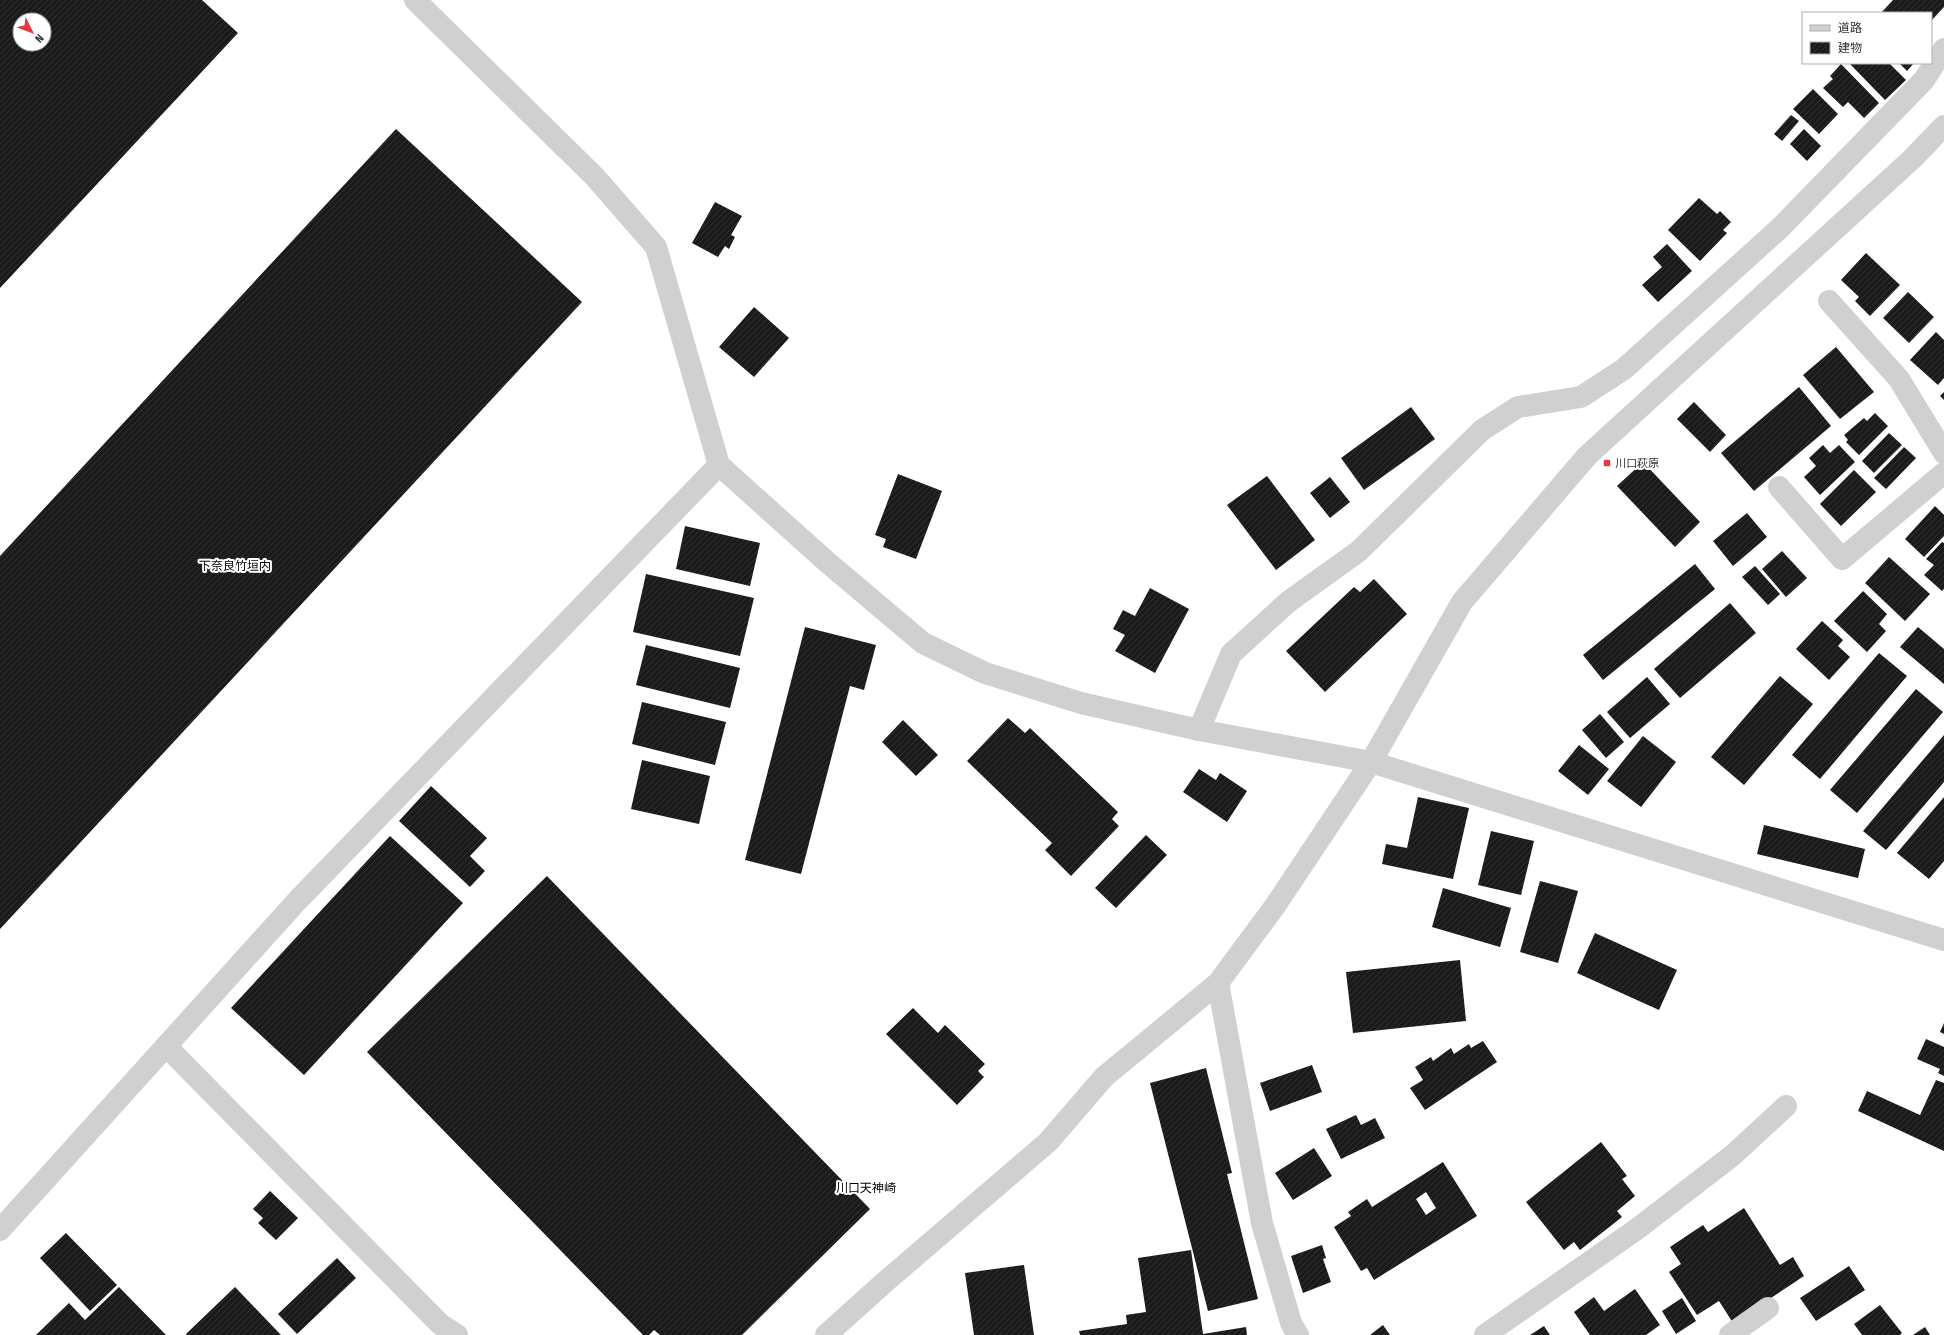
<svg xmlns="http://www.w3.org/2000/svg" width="1944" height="1335" font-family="'Fira Sans Condensed','Noto Sans JP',sans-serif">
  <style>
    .building { fill: url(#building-hatch); fill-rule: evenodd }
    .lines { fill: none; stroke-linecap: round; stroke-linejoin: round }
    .minor { stroke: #d0d0d0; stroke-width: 22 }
    .tertiary { stroke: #d0d0d0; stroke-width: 22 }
    .poi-dot { fill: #e63946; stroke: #fff; stroke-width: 1.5 }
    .labels { text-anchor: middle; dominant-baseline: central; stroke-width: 4; stroke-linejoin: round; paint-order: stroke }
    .poi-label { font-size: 11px; fill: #333; stroke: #fff; text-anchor: start }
    .neighbourhood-label { font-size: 12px; fill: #000; stroke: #fff }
  </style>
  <defs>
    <pattern id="building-hatch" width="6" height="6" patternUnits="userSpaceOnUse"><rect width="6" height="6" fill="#1a1a1a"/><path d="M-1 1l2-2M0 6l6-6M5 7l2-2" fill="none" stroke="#333"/></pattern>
  </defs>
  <rect width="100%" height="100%" fill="#fff"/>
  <g class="building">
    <path d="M0 0H202L238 33 0 288ZM20 20H44V44H20Z"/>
    <polygon points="1893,0 1944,0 1944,7 1931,21 1931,13 1881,13"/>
    <polygon points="1849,63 1889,63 1906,80 1885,100"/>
    <polygon points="1899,63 1914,63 1907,71"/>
    <polygon points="1841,64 1879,103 1864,118 1848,102 1843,107 1823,88 1833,79 1830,76"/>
    <polygon points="1813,89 1838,114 1819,134 1793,109"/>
    <polygon points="1791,115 1799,121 1782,141 1774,134"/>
    <polygon points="396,129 582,302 0,929 0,556"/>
    <polygon points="1804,129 1821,146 1807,161 1790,144"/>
    <polygon points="1699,198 1717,214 1720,211 1731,222 1723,230 1727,233 1700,261 1668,230"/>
    <polygon points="715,202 742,216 731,235 735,237 729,249 725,246 718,257 692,243"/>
    <polygon points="1667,244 1692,271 1658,302 1642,285 1662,267 1653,257"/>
    <polygon points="1866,253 1900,285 1870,316 1855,301 1859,297 1841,280"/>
    <polygon points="1908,292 1934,317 1909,343 1883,318"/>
    <polygon points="754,307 789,338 754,377 719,347"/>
    <polygon points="1936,332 1944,340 1944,378 1938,385 1910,360"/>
    <polygon points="1836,347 1874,392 1840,419 1803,375"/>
    <polygon points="1799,387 1831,426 1754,491 1721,453"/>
    <polygon points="1944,392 1944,400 1940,396"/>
    <polygon points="1694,402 1726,435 1710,452 1677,419"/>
    <polygon points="1411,407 1435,439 1364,490 1341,458"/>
    <polygon points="1875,413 1888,426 1859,455 1846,442 1848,440 1844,435 1864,418 1867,421"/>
    <polygon points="1889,433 1902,445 1874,473 1862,461"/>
    <polygon points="1823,445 1830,453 1839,445 1855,462 1820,495 1804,477 1816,466 1809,458"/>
    <polygon points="1904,447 1916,458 1886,489 1874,478"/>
    <polygon points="1643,462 1700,522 1675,547 1617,486"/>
    <polygon points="1854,470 1876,492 1841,526 1820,504"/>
    <polygon points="898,474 942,491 916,559 883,547 886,539 875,535"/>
    <polygon points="1267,476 1315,540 1276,570 1227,505"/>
    <polygon points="1330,477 1350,502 1330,518 1310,493"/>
    <polygon points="1935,506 1944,515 1944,536 1924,557 1905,539"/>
    <polygon points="1747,513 1767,537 1733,566 1713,541"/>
    <polygon points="685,526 760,543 750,586 676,569"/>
    <polygon points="1942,542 1944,543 1944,589 1942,591 1924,575 1934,565 1926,559"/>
    <polygon points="1782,551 1807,578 1786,597 1762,569"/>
    <polygon points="1889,557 1930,594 1905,621 1865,583"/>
    <polygon points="1695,564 1715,589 1603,680 1583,655"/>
    <polygon points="1755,566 1780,594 1768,605 1742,577"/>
    <polygon points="646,574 754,598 740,656 633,632"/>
    <polygon points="1374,579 1407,614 1325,692 1286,651 1354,587 1360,592"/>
    <polygon points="1150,588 1189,609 1155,673 1115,651 1125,635 1113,629 1123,610 1135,616"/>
    <polygon points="1863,591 1887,614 1879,624 1886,631 1867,652 1834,621"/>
    <polygon points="1730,603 1756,633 1680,698 1654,669"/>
    <polygon points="1822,621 1843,640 1838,646 1850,657 1829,680 1796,649"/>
    <polygon points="805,627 876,645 864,690 850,686 801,874 745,860"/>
    <polygon points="1918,627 1944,649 1944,684 1900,647"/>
    <polygon points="646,645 740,668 730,708 636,685"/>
    <polygon points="1879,653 1907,676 1820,779 1792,755"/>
    <polygon points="1780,676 1813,704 1744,785 1711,757"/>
    <polygon points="1647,677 1670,704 1630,738 1607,712"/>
    <polygon points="1916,689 1943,712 1857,813 1830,790"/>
    <polygon points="642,702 726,722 715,765 632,744"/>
    <polygon points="1600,714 1624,742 1606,758 1582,730"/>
    <polygon points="1008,718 1025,733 1030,728 1118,812 1112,819 1119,826 1071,876 1045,850 1052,843 967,761"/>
    <polygon points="903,720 938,755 916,776 882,742"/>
    <polygon points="1944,735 1944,782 1886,850 1863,831"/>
    <polygon points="1643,736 1676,762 1641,807 1607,781"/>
    <polygon points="1579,745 1609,769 1588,795 1558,771"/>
    <polygon points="642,760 710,776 699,824 631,809"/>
    <polygon points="1199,769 1216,780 1220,773 1247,791 1227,822 1183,792"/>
    <polygon points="431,786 487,838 470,856 485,871 470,887 399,821"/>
    <polygon points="1418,797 1469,808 1453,879 1382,864 1386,844 1407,848"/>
    <polygon points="1944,797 1944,861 1929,879 1897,853"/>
    <polygon points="1764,825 1865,849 1858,878 1757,854"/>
    <polygon points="1491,831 1534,841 1521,895 1478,885"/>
    <polygon points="1146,835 1167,855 1116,908 1095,888"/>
    <polygon points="390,836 463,903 304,1075 231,1008"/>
    <polygon points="547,876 870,1209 742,1335 660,1335 654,1330 649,1335 643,1335 367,1052"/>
    <polygon points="1540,881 1578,891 1558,963 1520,952"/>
    <polygon points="1443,888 1511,908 1500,947 1432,927"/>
    <polygon points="1595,933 1677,970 1659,1010 1577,973"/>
    <polygon points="1460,960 1466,1021 1353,1033 1346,972"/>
    <polygon points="913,1008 938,1033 945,1025 985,1064 978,1071 984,1077 957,1105 886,1034"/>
    <polygon points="1944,1023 1944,1034 1940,1032"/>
    <polygon points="1926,1039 1944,1047 1944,1076 1938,1073 1940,1069 1917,1059"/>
    <polygon points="1483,1041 1497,1062 1425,1110 1410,1088 1423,1080 1415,1067 1431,1057 1433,1061 1451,1048 1454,1054 1469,1044 1471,1048"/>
    <polygon points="1312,1065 1322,1092 1270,1111 1260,1083"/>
    <polygon points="1206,1068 1232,1173 1227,1174 1258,1299 1208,1311 1150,1083"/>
    <polygon points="1936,1080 1944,1083 1944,1151 1858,1111 1867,1091 1920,1115"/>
    <polygon points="1356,1115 1361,1125 1375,1118 1385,1138 1341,1159 1326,1129"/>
    <polygon points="1601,1142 1627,1176 1622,1179 1635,1196 1617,1211 1622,1217 1580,1250 1574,1242 1564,1250 1526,1202"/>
    <polygon points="1314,1148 1332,1176 1293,1200 1275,1173"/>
    <path d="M1443 1162 1477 1216 1374 1280 1367 1268 1361 1271 1334 1227 1351 1216 1348 1212 1367 1199 1372 1207ZM1426 1192 1436 1208 1426 1215 1416 1199Z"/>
    <polygon points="270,1191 298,1218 276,1240 258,1223 263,1218 253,1209"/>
    <polygon points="1744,1208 1780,1265 1793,1257 1804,1276 1733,1323 1719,1301 1697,1315 1669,1272 1681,1264 1670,1247 1703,1225 1708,1232"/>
    <polygon points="66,1233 117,1285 90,1311 40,1258"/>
    <polygon points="1322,1245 1326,1258 1323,1259 1331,1282 1303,1293 1291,1256"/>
    <polygon points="1191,1250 1203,1334 1246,1327 1247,1335 1080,1335 1079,1331 1127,1324 1126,1315 1146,1312 1138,1258"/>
    <polygon points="337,1258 356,1278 297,1334 278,1314"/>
    <polygon points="1024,1265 1034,1335 974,1335 965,1273"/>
    <polygon points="1849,1266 1865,1290 1816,1321 1800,1298"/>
    <polygon points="119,1287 166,1335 36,1335 69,1303 85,1320"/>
    <polygon points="235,1287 281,1335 187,1335 186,1334"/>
    <polygon points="1635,1289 1660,1325 1646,1335 1590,1335 1574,1312 1594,1297 1604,1311"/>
    <polygon points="1682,1298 1696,1321 1676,1334 1662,1311"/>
    <polygon points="1880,1305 1902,1333 1900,1335 1862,1335 1854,1324"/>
    <polygon points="1383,1325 1390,1335 1370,1335"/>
    <polygon points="1544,1326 1550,1335 1530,1335"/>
    <polygon points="1925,1327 1930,1335 1913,1335"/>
  </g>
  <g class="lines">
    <g class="minor">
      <polyline points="1829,301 1899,379 1944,453"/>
      <polyline points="1779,487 1842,559 1944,473"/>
      <polyline points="1199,730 1231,654 1288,602 1359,551 1482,430 1518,407 1581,397 1624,369 1780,228 1924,80 1944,49"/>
      <polyline points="1218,983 1262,1223 1291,1323 1298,1335"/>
      <polyline points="166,1046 440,1324 457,1335"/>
      <polyline points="0,1230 297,901 719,465"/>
      <polyline points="1485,1335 1637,1229 1733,1155 1786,1106"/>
      <polyline points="1730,1335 1768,1308"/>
    </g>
    <g class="tertiary">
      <polyline points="415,0 595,177 656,247 719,465 827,562 923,643 985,673 1081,703 1199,730 1371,762 1944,940"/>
      <polyline points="826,1335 885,1282 1048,1142 1104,1077 1218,983 1275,906 1371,762 1462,602 1587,456 1912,159 1944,126"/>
    </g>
  </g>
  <rect class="poi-dot" x="1603" y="459" width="8" height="8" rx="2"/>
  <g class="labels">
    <g class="poi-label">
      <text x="1615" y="463">川口萩原</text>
    </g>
    <g class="neighbourhood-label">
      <text x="235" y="566">下奈良竹垣内</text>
      <text x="866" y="1188">川口天神崎</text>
    </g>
  </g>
  <rect x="1802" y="12" width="130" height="52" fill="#ffffff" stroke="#adadad"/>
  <rect x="1810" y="25" width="20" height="6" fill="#d0d0d0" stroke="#adadad"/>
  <text x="1838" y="32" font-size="12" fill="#333333">道路</text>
  <rect x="1810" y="42" width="20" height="12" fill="url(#building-hatch)" stroke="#adadad"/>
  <text x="1838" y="52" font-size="12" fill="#333333">建物</text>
  <g transform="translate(32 32) rotate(132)"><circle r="19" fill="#ffffff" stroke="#adadad"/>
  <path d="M0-3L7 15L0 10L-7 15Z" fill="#e63946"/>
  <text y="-6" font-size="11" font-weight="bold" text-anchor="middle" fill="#333333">N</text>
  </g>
</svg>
